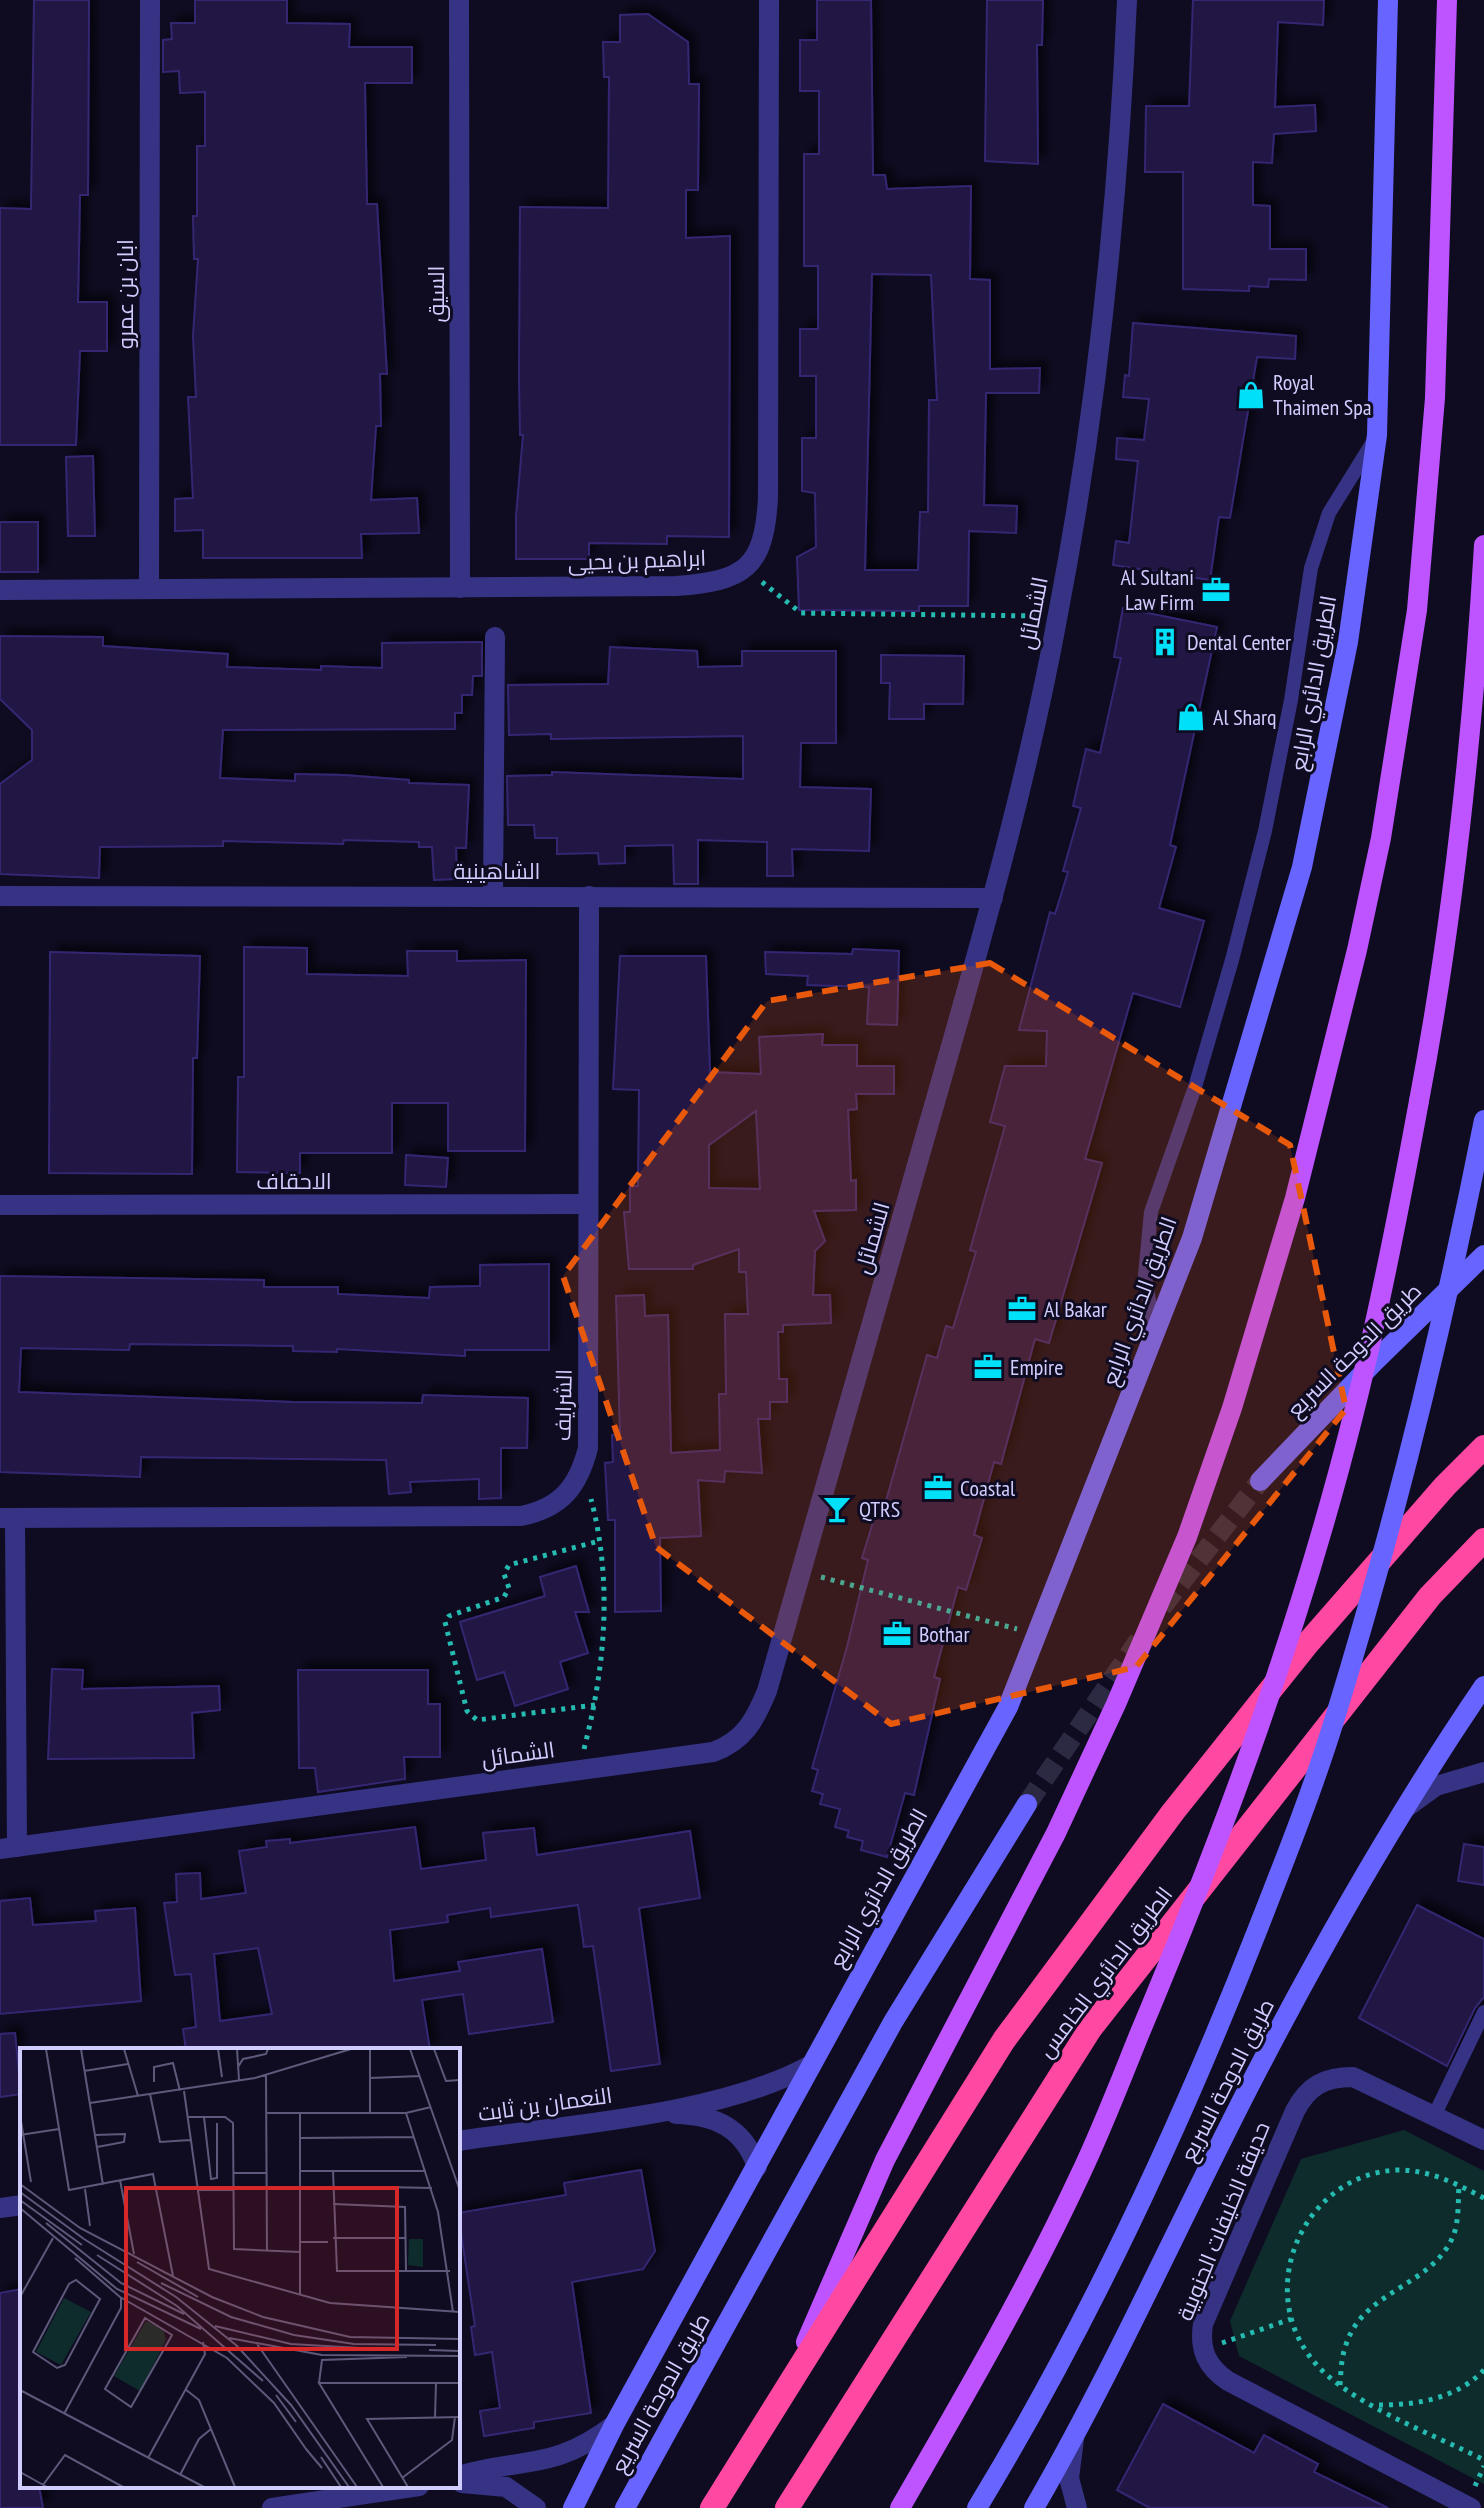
<svg xmlns="http://www.w3.org/2000/svg" width="1484" height="2508" font-family="'PT Sans Narrow',Cairo,sans-serif">
  <style>
    .green { fill: #0e2c2b }
    .building { fill: #201644; stroke: #352772; stroke-width: 2; fill-rule: evenodd; filter: url(#shadow) }
    .lines { fill: none; stroke-linecap: round; stroke-linejoin: round }
    .secondary-tunnel { stroke: #2c2943; stroke-width: 20; stroke-dasharray: 20 10; stroke-linecap: butt }
    .path { stroke: #25bbb1; stroke-width: 5; stroke-dasharray: 4 6; stroke-linecap: butt }
    .lane { stroke: #363385; stroke-width: 14 }
    .street { stroke: #363385; stroke-width: 20 }
    .secondary { stroke: #6764ff; stroke-width: 20 }
    .primary { stroke: #be54ff; stroke-width: 20 }
    .highway { stroke: #ff48a1; stroke-width: 24 }
    .secondary-bridge { stroke: #6764ff; stroke-width: 20 }
    .primary-bridge { stroke: #be54ff; stroke-width: 20 }
    .marked { fill: #e8590c; fill-opacity: 0.2; stroke: #e8590c; stroke-width: 6; stroke-dasharray: 16 10; stroke-linejoin: round }
    .labels { text-anchor: middle; dominant-baseline: central; stroke-width: 6; stroke-linejoin: round; paint-order: stroke }
    .street-label { font-size: 22px; fill: #d2cdff; stroke: #0f0c22 }
    .poi-label { font-size: 22px; fill: #d2cdff; stroke: #0f0c22; text-anchor: start }
    .inset-road { fill: none; stroke: #5d597a; stroke-width: 2 }
    .view { fill: #d62828; fill-opacity: 0.15; stroke: #d62828; stroke-width: 4 }
    .inset-edge { fill: none; stroke: #d2cdff; stroke-width: 4 }
  </style>
  <defs>
    <filter id="shadow"><feDropShadow dx="7" dy="-7" stdDeviation="4" flood-color="#0009"/></filter>
  </defs>
  <rect width="100%" height="100%" fill="#0f0c22"/>
  <polygon class="green" points="1404,2130 1484,2171 1484,2484 1239,2356 1230,2321 1301,2159"/>
  <g class="building">
    <polygon points="34,0 89,0 88,195 80,195 78,302 107,302 107,351 80,351 76,445 0,445 0,208 31,209"/>
    <polygon points="195,0 287,0 287,23 350,24 349,47 412,47 412,83 365,83 367,204 377,204 387,374 380,374 381,426 376,426 371,500 417,498 419,533 361,534 362,558 203,558 203,530 175,531 175,499 193,498 188,397 196,397 193,336 198,259 194,259 193,216 197,216 197,146 205,146 205,92 180,93 179,71 163,72 163,40 172,39 171,23 195,23"/>
    <path d="M817 0H871L873 175H885L887 189 971 186 970 279 990 280V369L1040 368 1039 393H986L984 505 1017 506 1016 533 969 531 968 606H919V611L799 610 797 557 816 547 815 493 802 491V438H816V376H800V329H818V266H804V154H819V91H800V40H817ZM872 274 931 275 937 400H929L928 512H920L918 570H865Z"/>
    <polygon points="987,0 1043,0 1042,45 1037,45 1038,164 985,161"/>
    <polygon points="1193,0 1324,0 1323,25 1278,22 1275,107 1315,105 1316,131 1274,134 1272,163 1253,162 1253,205 1270,206 1270,249 1306,249 1306,280 1269,279 1268,287 1249,286 1249,291 1183,289 1183,172 1145,172 1146,106 1189,106"/>
    <polygon points="648,14 688,42 689,84 699,84 698,190 686,190 686,238 730,236 729,537 667,536 667,544 589,543 589,559 516,559 516,516 523,435 520,435 519,377 520,207 608,208 609,77 604,77 603,42 620,42 620,15"/>
    <polygon points="1133,323 1296,336 1295,359 1257,357 1230,518 1219,517 1210,580 1113,565 1116,541 1129,543 1138,461 1116,459 1117,438 1144,440 1149,399 1123,397 1125,375 1129,376"/>
    <polygon points="93,456 95,536 68,536 66,457"/>
    <rect x="0" y="522" width="38" height="50"/>
    <polygon points="1123,608 1217,627 1170,845 1176,847 1159,908 1204,921 1180,1007 1133,993 1085,1159 1102,1163 1049,1343 1035,1339 1001,1464 994,1462 974,1535 982,1538 966,1590 958,1587 934,1677 940,1679 914,1795 905,1793 887,1857 861,1850 863,1841 847,1837 849,1831 835,1827 840,1809 820,1804 823,1794 812,1791 818,1770 812,1768 847,1647 868,1560 862,1558 878,1506 884,1508 927,1355 937,1358 946,1326 953,1328 976,1252 970,1250 1005,1126 990,1122 1005,1066 1046,1066 1047,1031 1019,1030 1050,912 1055,914 1068,872 1063,871 1081,808 1073,806 1086,749 1100,753 1121,658 1114,657"/>
    <polygon points="0,636 103,637 103,646 228,654 227,667 321,670 321,666 382,668 382,643 482,642 482,676 473,676 472,695 462,695 462,713 455,713 455,729 223,730 220,778 295,781 295,774 344,775 409,780 409,783 469,785 466,848 456,848 457,879 434,880 432,847 419,847 419,842 344,840 343,844 223,841 223,846 100,847 99,878 0,874 0,784 32,760 32,730 0,699"/>
    <polygon points="610,647 697,651 698,667 742,666 742,651 836,651 836,743 801,743 800,787 871,789 869,851 792,849 793,876 767,876 767,842 698,840 698,884 674,884 673,845 625,846 625,863 599,864 598,853 557,854 557,838 535,838 534,825 508,825 507,776 552,775 552,772 743,779 743,736 551,739 551,734 509,735 508,685 608,684"/>
    <polygon points="881,655 964,656 963,704 924,704 924,719 889,719 890,683 881,683"/>
    <polygon points="244,947 307,948 307,974 408,976 407,951 457,951 457,961 526,960 525,1151 448,1151 448,1103 392,1103 392,1153 300,1153 300,1173 237,1172 238,1077 244,1077"/>
    <polygon points="853,949 899,951 897,1025 867,1024 869,987 807,985 808,976 766,974 765,952 852,954"/>
    <polygon points="50,952 200,956 197,1058 193,1058 192,1174 49,1173"/>
    <path d="M620 956H706L710 1072 761 1074 759 1037 823 1034 822 1045H857V1066H894V1094H856L857 1109 848 1110 851 1181 856 1180V1210L814 1211 825 1241 815 1251 813 1295H830L831 1323 783 1325V1332H778L779 1379H787V1402H770V1419H758L762 1473 725 1471 724 1482 698 1480 701 1536 660 1538 661 1611 615 1612V1520H608L605 1463 613 1462 612 1435 620 1434 616 1296 644 1295 645 1316 668 1315 671 1453 720 1450 719 1394H726L725 1314H748L746 1272H739V1249L693 1265V1269H629L624 1212H630V1186H638L639 1090 613 1089ZM756 1111 760 1189 709 1188V1145Z"/>
    <polygon points="406,1155 448,1158 446,1187 405,1185"/>
    <polygon points="549,1264 549,1350 465,1350 465,1356 337,1349 337,1352 293,1351 293,1346 130,1344 129,1350 21,1348 19,1392 293,1402 422,1403 423,1395 528,1398 527,1448 501,1448 501,1498 479,1499 479,1479 410,1482 411,1492 389,1494 386,1460 141,1457 140,1477 0,1472 0,1276 264,1280 264,1287 338,1287 338,1294 429,1298 430,1287 480,1286 480,1265"/>
    <polygon points="576,1566 589,1612 575,1612 588,1653 560,1662 568,1689 515,1706 504,1672 477,1680 460,1622 545,1596 540,1577"/>
    <polygon points="52,1669 83,1670 82,1689 219,1686 220,1710 192,1713 194,1758 48,1759"/>
    <polygon points="298,1670 428,1670 428,1704 440,1704 440,1757 404,1757 405,1779 318,1792 315,1768 299,1768"/>
    <path d="M415 1827 421 1869 486 1860 483 1833 534 1828 537 1855 690 1831 700 1898 639 1908 660 2064 611 2071 593 1946 584 1947 578 1905 491 1917 490 1908 447 1915 448 1922 390 1930 394 1981 460 1971 458 1962 542 1949 553 2022 469 2034 463 1994 422 2000 430 2050H186L183 2029 196 2027 191 1974 175 1975 164 1903 177 1902 176 1874 200 1873 201 1899 246 1893 239 1851 267 1847 266 1841 290 1839V1843ZM258 1948 272 2014 220 2021 214 1954Z"/>
    <polygon points="1464,1844 1484,1847 1484,1885 1458,1881"/>
    <polygon points="30,1898 33,1925 96,1921 95,1911 135,1908 141,2001 0,2014 0,1901"/>
    <polygon points="1417,1905 1484,1939 1484,1997 1475,2008 1447,2066 1359,2018"/>
    <polygon points="15,2033 21,2094 0,2097 0,2034"/>
    <polygon points="641,2170 655,2251 643,2269 572,2282 591,2413 534,2422 534,2428 484,2436 480,2411 500,2408 492,2352 475,2355 471,2327 475,2326 458,2213 566,2195 564,2183"/>
    <polygon points="22,2289 22,2486 39,2486 43,2508 0,2508 0,2293"/>
    <polygon points="1163,2404 1254,2453 1264,2435 1318,2464 1314,2472 1388,2508 1150,2508 1117,2490"/>
  </g>
  <g class="lines">
    <g class="secondary-tunnel">
      <polyline points="1162,1607 1260,1481"/>
      <polyline points="1027,1804 1139,1640"/>
    </g>
    <g class="path">
      <polyline points="762,582 801,613 1037,616"/>
      <polyline points="821,1577 1017,1629"/>
      <polyline points="595,1705 477,1720 467,1711 445,1622 449,1616 504,1597 509,1588 504,1574 509,1565 599,1541"/>
      <path d="M584 1749C605 1667 613 1583 591 1499"/>
      <path d="M1484 2198C1457 2184 1430 2170 1398 2170 1308 2173 1256 2281 1308 2354 1341 2402 1432 2433 1484 2460"/>
      <polyline points="1222,2343 1291,2319"/>
      <path d="M1340 2385C1341 2373 1341 2359 1345 2348 1361 2289 1433 2288 1454 2234 1459 2219 1458 2201 1459 2185"/>
      <path d="M1379 2405C1417 2405 1456 2399 1484 2370"/>
      <polyline points="1475,2486 1484,2466"/>
    </g>
    <g class="lane">
      <polyline points="1154,1332 1145,1275 1151,1212 1195,1087 1232,960 1265,831 1291,700 1311,568 1329,513 1373,442"/>
      <polyline points="1435,2114 1484,2012"/>
    </g>
    <g class="street">
      <polyline points="459,0 460,588"/>
      <polyline points="149,589 150,0"/>
      <path d="M0 590 676 586C745 581 764 568 768 498L769 0"/>
      <polyline points="493,894 495,637"/>
      <polyline points="0,896 993,898"/>
      <polyline points="0,1205 588,1204"/>
      <path d="M0 1518 521 1516C561 1508 578 1487 588 1448L589 896"/>
      <polyline points="15,1518 17,1847"/>
      <polyline points="1407,1807 1436,1786 1484,1772"/>
      <path d="M0 1849 713 1752C744 1741 755 1720 767 1691 820 1504 874 1317 927 1130 976 959 1026 789 1058 614 1097 411 1118 207 1127 0"/>
      <path d="M676 2114C715 2115 744 2128 757 2167"/>
      <path d="M458 2141C564 2125 716 2116 809 2066"/>
      <polyline points="0,2208 22,2205"/>
      <polyline points="1074,2439 1069,2478 1077,2508"/>
      <path d="M458 2476C524 2457 553 2471 614 2425"/>
      <polyline points="462,2483 506,2487 536,2508"/>
      <polyline points="272,2508 419,2486"/>
      <path d="M1471 2508 1228 2381C1207 2367 1199 2350 1203 2324L1295 2111C1308 2086 1324 2077 1353 2077L1484 2140"/>
    </g>
    <g class="secondary">
      <polyline points="1260,1481 1374,1362 1484,1255"/>
      <polyline points="573,2508 614,2425 1008,1707 1192,1238 1302,867 1348,642 1377,435 1388,0"/>
      <polyline points="625,2508 893,2022 1027,1804"/>
      <path d="M1034 2508C1115 2368 1180 2220 1254 2077 1324 1942 1398 1812 1484 1686"/>
    </g>
    <g class="primary">
      <path d="M1419 1101C1454 917 1473 732 1484 545"/>
      <polyline points="806,2342 885,2160 1056,1833 1116,1704 1187,1537 1232,1408 1295,1198 1357,950 1381,838 1417,610 1435,398 1447,0"/>
    </g>
    <g class="highway">
      <polyline points="712,2508 1004,2040 1173,1812 1308,1643 1445,1486 1484,1447"/>
      <polyline points="787,2508 1090,2029 1430,1596 1484,1540"/>
    </g>
    <path class="secondary-bridge" d="M977 2508C1088 2325 1179 2130 1257 1931 1284 1862 1312 1792 1334 1721 1395 1523 1444 1323 1484 1120"/>
    <path class="primary-bridge" d="M900 2508C963 2399 1027 2289 1080 2175 1102 2129 1120 2082 1139 2035 1224 1833 1301 1625 1354 1412 1380 1309 1400 1205 1419 1101"/>
  </g>
  <path class="marked" d="M990 963 1290 1145 1346 1409 1136 1667 891 1724 656 1547 563 1276 767 1001Z"/>
  <defs>
    <symbol id="shop-bare" viewBox="-9 -9 18 18"><path d="M-5-2.5h2.3a2.7 3.5 0 0 1 5.4 0H5L5.5 6h-11ZM-1.5-2.5h3a1.5 2.3 0 0 0-3 0Z" fill="#00e0f8" stroke="#0f0c22" stroke-width="2.5" paint-order="stroke"/></symbol>
    <symbol id="office-bare" viewBox="-9 -9 18 18"><path d="M-6-3h4V-5.5h4V-3h4V5H-6ZM-1-4.5V-3h2v-1.5ZM-6 0V1H6V0Z" fill="#00e0f8" stroke="#0f0c22" stroke-width="2.5" paint-order="stroke"/></symbol>
    <symbol id="building-bare" viewBox="-9 -9 18 18"><path d="M-4-6H4V6H1V3H-1V6H-4ZM-2.5-4.3h1.7v1.8h-1.7ZM.8-4.3h1.7v1.8H.8ZM-2.5-1h1.7V.8h-1.7ZM.8-1h1.7V.8H.8Z" fill="#00e0f8" stroke="#0f0c22" stroke-width="2.5" paint-order="stroke"/></symbol>
    <symbol id="bar-bare" viewBox="-9 -9 18 18"><path d="M-6-5H6L.8 .8V4.5H3.5V6h-7V4.5H-.8V.8Z" fill="#00e0f8" stroke="#0f0c22" stroke-width="2.5" paint-order="stroke"/></symbol>
  </defs>
  <g fill-rule="evenodd">
    <use href="#shop-bare" x="1231" y="375" width="40" height="40"/>
    <use href="#office-bare" x="1196" y="570" width="40" height="40"/>
    <use href="#building-bare" x="1145" y="622" width="40" height="40"/>
    <use href="#shop-bare" x="1171" y="697" width="40" height="40"/>
    <use href="#office-bare" x="1002" y="1289" width="40" height="40"/>
    <use href="#office-bare" x="968" y="1347" width="40" height="40"/>
    <use href="#office-bare" x="918" y="1468" width="40" height="40"/>
    <use href="#bar-bare" x="817" y="1489" width="40" height="40"/>
    <use href="#office-bare" x="877" y="1614" width="40" height="40"/>
  </g>
  <g class="labels">
    <g class="street-label">
      <text transform="translate(125 294) rotate(-90)">ابان بن عمرو</text>
      <text transform="translate(436 294) rotate(-90)">السيق</text>
      <text transform="translate(637 560) rotate(-2)">ابراهيم بن يحيى</text>
      <text transform="translate(1033 613) rotate(-79)">الشمائل</text>
      <text transform="translate(1313 683) rotate(-80)">الطريق الدائري الرابع</text>
      <text x="497" y="871">الشاهينية</text>
      <text x="294" y="1181">الاحقاف</text>
      <text transform="translate(872 1238) rotate(-74)">الشمائل</text>
      <text transform="translate(1139 1301) rotate(-70)">الطريق الدائري الرابع</text>
      <text transform="translate(1354 1350) rotate(-45)">طريق الدوحة السريع</text>
      <text transform="translate(563 1405) rotate(-89)">الشرايف</text>
      <text transform="translate(518 1754) rotate(-8)">الشمائل</text>
      <text transform="translate(878 1888) rotate(-61)">الطريق الدائري الرابع</text>
      <text transform="translate(1105 1972) rotate(-53)">الطريق الدائري الخامس</text>
      <text transform="translate(1227 2080) rotate(-63)">طريق الدوحة السريع</text>
      <text transform="translate(545 2104) rotate(-8)">النعمان بن ثابت</text>
      <text transform="translate(1223 2221) rotate(-68)">حديقة الخليفات الجنوبية</text>
      <text transform="translate(660 2393) rotate(-61)">طريق الدوحة السريع</text>
    </g>
    <g class="poi-label">
      <text x="1273" y="382">Royal<tspan x="1273" dy="25">Thaimen Spa</tspan></text>
      <text x="1194" y="577" text-anchor="end">Al Sultani<tspan x="1194" dy="25">Law Firm</tspan></text>
      <text x="1187" y="642">Dental Center</text>
      <text x="1213" y="717">Al Sharq</text>
      <text x="1044" y="1309">Al Bakar</text>
      <text x="1010" y="1367">Empire</text>
      <text x="960" y="1488">Coastal</text>
      <text x="859" y="1509">QTRS</text>
      <text x="919" y="1634">Bothar</text>
    </g>
  </g>
  <g transform="translate(20 2048)">
    <rect width="440" height="440" fill="#0f0c22"/>
    <path d="M389 191H403V219L388 217ZM44 250 71 264 41 317 16 304ZM126 273 143 281 146 292 120 343 94 328Z" fill="#0e2c2b"/>
    <path class="inset-road" d="M26 1 49 142 133 126 153 228M61 1 83 137M104 1 118 48M198 1 202 29M217 1 219 32M390 1 440 143M414 1 426 33 440 32M218 19 223 11 246 6 248 1M64 23 108 16M246 27 247 204M350 30 400 28M134 34V19L153 15 160 43M164 43 189 221 310 255 440 264M130 46 140 94 170 92M70 55 235 30 331 1M246 65H386L411 59M350 65V1M386 65 418 164 433 264M0 67 11 134M167 69H205L213 75 214 201 280 204M184 69 191 131 197 130V75M0 87 39 81M75 87 105 86 104 94 77 99M280 90 394 89M280 123H406M313 123 317 223H430M213 125H246M100 132 114 206M0 136 60 180 192 249 243 269 330 289 440 291M363 139 412 140M65 141 70 178M177 142H213M0 144 64 191 156 249 216 297 271 357 329 439M0 152 62 197M313 156 385 159 386 223M0 160 97 241 181 281M26 175 101 235 164 266M313 190H386M280 194H308M77 207 157 258 243 333M55 210 100 249 207 310 254 355 286 401M117 214 178 249M56 232 80 251 45 317 37 320 13 304 49 236ZM141 235 211 269 274 287 334 296 416 297M280 248V65M0 249 33 190M125 270 152 287 111 359 85 341ZM195 278 271 296 375 302M209 290 302 307 440 308M237 296 337 439M409 302 440 303M299 335 302 312 387 309M165 341 179 352 215 439M0 342 184 439M256 347 276 374M44 366 101 260V250M415 369 416 335M286 401 302 420M301 409 321 439M128 410 185 306 183 294M0 424 27 439M160 427 179 391 191 381M382 430 432 392 435 369M23 437 45 407 103 439M363 439 299 335H440M388 439 347 371 440 369"/>
    <path class="view" d="M106 140H377V301H106Z"/>
    <rect width="440" height="440" class="inset-edge"/>
  </g>
</svg>
